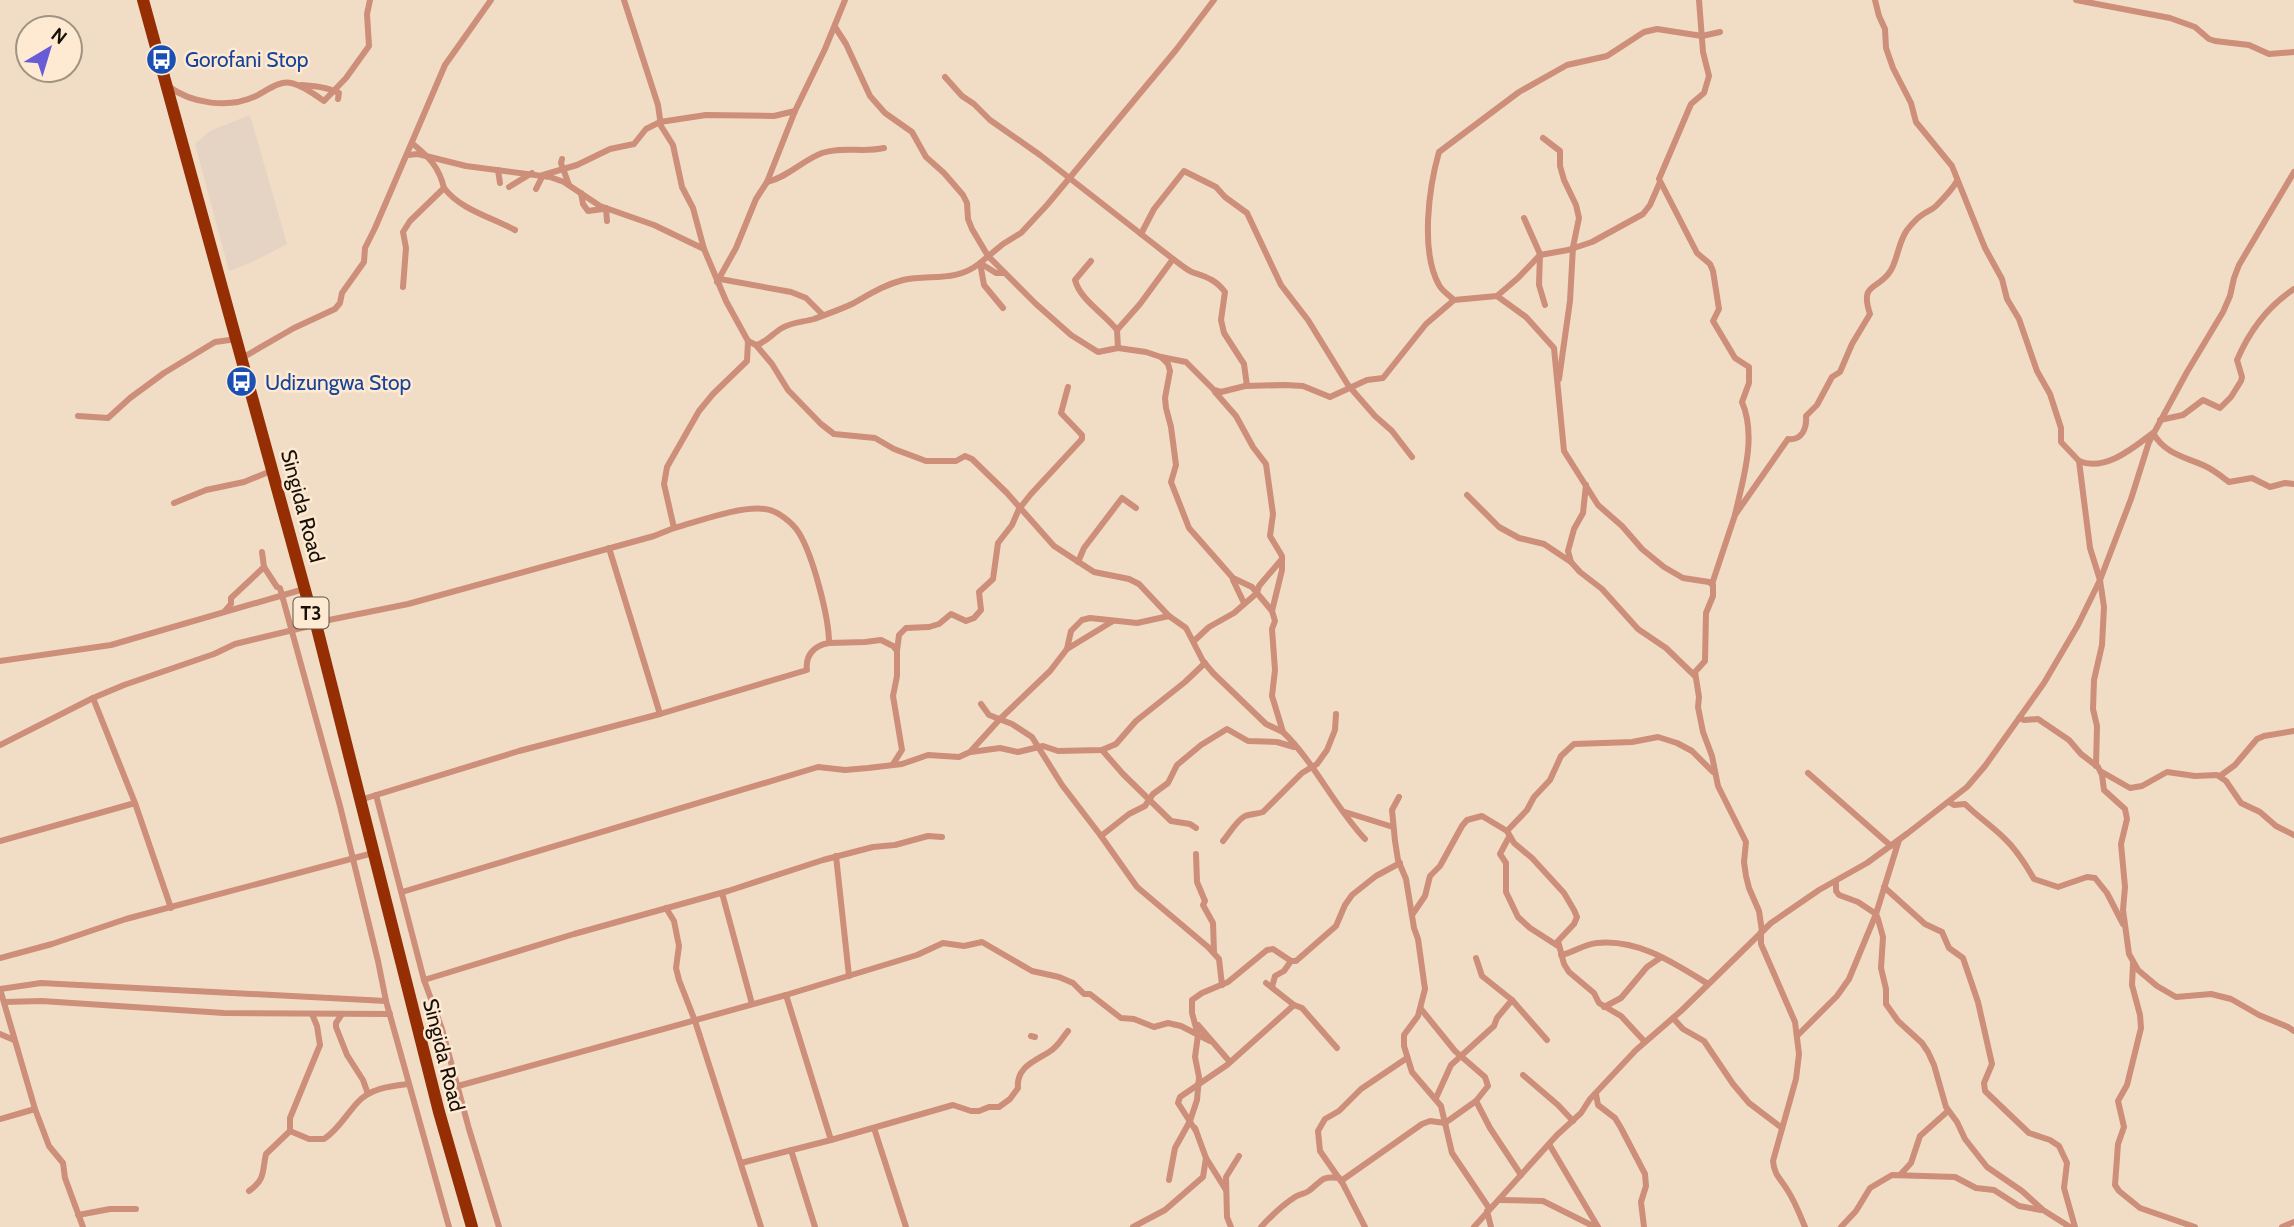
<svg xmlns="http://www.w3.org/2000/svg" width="2294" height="1227" font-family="Cabin,sans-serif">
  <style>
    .commercial { fill: #e5d3c3 }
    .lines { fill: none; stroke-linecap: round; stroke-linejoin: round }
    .street { stroke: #cd8e7a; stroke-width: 6 }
    .highway { stroke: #962e04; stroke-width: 12 }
    .labels { text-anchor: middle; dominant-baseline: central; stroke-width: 5; stroke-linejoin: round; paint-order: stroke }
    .shield { fill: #feead2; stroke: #5c5145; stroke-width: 2 }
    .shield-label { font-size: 19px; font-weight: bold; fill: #161008 }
    .transit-label { font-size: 21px; fill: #164399; stroke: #feead2; text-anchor: start }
    .street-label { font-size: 21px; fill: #161008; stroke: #feead2 }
  </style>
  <rect width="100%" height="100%" fill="#f1ddc5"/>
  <polygon class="commercial" points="250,115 287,244 250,263 229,271 195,144 210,131"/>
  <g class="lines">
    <g class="street">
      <path d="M1699 0 1703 52 1709 76 1704 93 1691 104 1659 179 1697 253 1710 264 1713 271 1719 309 1713 321 1735 358 1749 367V383L1742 402C1757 437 1743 479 1735 515"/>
      <polyline points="1875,0 1879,16 1885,29 1886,48 1893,68 1911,103 1916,122 1952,166 1985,248 2002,279 2007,299 2019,319 2037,371 2050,394 2061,428 2061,442 2079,461 2090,548 2100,580 2104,607 2102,645 2094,680 2093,709 2097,726 2096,766"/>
      <polyline points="2076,0 2170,18 2195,27 2209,39 2215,41 2249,45 2269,54 2294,52"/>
      <path d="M835 27 846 44 870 96 885 113 912 132 926 157 944 173 963 195 967 203 968 219 972 229 988 256 1036 304 1071 335 1098 352 1118 348 1146 352 1161 357 1168 364 1170 371 1165 398 1166 408 1171 427 1176 465 1171 482 1189 528 1233 578 1252 587 1272 611 1275 621 1272 629 1275 670 1272 696 1283 732C1315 763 1334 806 1365 839"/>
      <polyline points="945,77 962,96 974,104 990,120 1040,155 1141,234"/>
      <path d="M301 85C314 86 327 87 339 93L338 99"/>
      <path d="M168 86C192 104 229 109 256 96 266 91 280 80 291 83 302 85 317 96 324 101L346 78 369 46 367 14 370 0"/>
      <polyline points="1543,138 1560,151 1560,166 1564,180 1576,205 1579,218 1573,247 1570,301 1559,379"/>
      <polyline points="408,155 418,154 466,166 550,177 564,182 600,206 654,225 704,249"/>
      <polyline points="562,159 561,163 569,185"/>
      <polyline points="498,170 500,183"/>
      <path d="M767 182C788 177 803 160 822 153 842 146 864 153 884 148"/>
      <polyline points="509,187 532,173"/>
      <path d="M444 188C461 210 491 217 515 230"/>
      <polyline points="536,189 543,175 577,165 610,149 634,144 646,129 660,122 706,115 774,116 795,111"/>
      <polyline points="581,193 583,204 588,211 603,209"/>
      <polyline points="606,208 607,221"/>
      <polyline points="1524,218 1540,254 1539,285 1545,305"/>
      <path d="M1173 259C1179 263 1185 269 1192 272 1206 277 1215 279 1225 292L1221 320 1224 333 1244 364 1247 386"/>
      <path d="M1091 261 1075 280C1080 300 1105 314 1117 330"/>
      <polyline points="720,279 791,292 806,298 823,315"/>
      <polyline points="717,282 736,248 756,199 767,182 795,111 825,49 845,0"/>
      <path d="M403 287 406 248 403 232 410 221 444 188C439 167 429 157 413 144"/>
      <polyline points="1497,296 1518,278 1540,255 1568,250 1592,242 1643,214 1650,205 1660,182"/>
      <path d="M1454 300C1449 295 1442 291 1439 285 1420 251 1429 187 1439 152L1519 92 1567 65 1607 56 1644 32 1657 29 1702 36 1720 32"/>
      <polyline points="1003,308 984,285 980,263 1003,244 1021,233 1047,205 1176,50 1214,0"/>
      <polyline points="748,341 756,345 772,364 788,390 821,424 834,434 875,438 894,449 926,461 956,461 965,456 972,459 1007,493 1054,546 1094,572 1129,579 1139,584 1169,616 1186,628 1203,661 1213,673 1266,724 1283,732"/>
      <path d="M756 345C766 343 773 333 782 328 792 322 804 322 814 319 827 314 842 309 854 303 870 294 884 285 903 280 931 274 955 283 980 263L996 273H1004"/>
      <polyline points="1118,348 1117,330 1140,304 1173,259 1141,234 1154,209 1184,171 1216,187 1225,197 1247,213 1281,285 1308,320 1348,385 1375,416 1392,431 1412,457"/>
      <polyline points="1161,357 1186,362 1214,390 1221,392 1245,386 1285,385 1303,386 1330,397 1367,380 1383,378 1426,324 1454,300 1497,296 1526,317 1554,348 1564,451 1598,505 1622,526 1642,549 1664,567 1683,578 1709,582 1713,585 1713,596 1706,613 1705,661 1695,672 1699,697 1698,707 1703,732 1712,756 1718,786 1746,842 1744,862 1746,876 1749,888 1759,911 1762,931 1764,930"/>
      <polyline points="242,358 294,328 335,309 340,303 342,293 364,262 365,248 375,228 445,65 491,0"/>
      <polyline points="1215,392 1236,416 1253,447 1266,464 1273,514 1270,536 1282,556 1282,570 1272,611"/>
      <polyline points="78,416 108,418 130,398 164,373 215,342 237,339"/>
      <path d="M2160 420 2183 415 2203 400 2220 408 2231 397 2241 381 2242 377 2237 360C2249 332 2268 306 2294 289"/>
      <path d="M2079 461C2105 472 2133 448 2153 433 2165 454 2185 457 2205 466 2214 470 2221 476 2229 482L2252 478 2270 487 2285 483 2294 484"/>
      <polyline points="1586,485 1583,513 1574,529 1568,551 1571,562 1580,572 1602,589 1638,629 1666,648 1695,676"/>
      <polyline points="1467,495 1499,527 1519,538 1544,544 1571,562"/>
      <polyline points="174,503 206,490 244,482 271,471"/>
      <polyline points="609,548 660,714"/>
      <polyline points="1078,562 1084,548 1122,498 1136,508"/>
      <polyline points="264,567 277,587 280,588 340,806 378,961 386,1001 449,1227"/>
      <polyline points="1233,580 1244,603"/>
      <path d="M1712 584 1735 515 1788 439C1802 441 1807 428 1806 416L1817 405 1832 377 1840 372 1852 344 1870 314C1859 281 1879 291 1891 270 1898 258 1898 243 1907 230 1911 225 1917 218 1922 215 1927 211 1932 210 1936 206 1943 199 1952 190 1957 181"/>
      <polyline points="225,611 231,604 231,598 264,567 262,552"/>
      <polyline points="314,623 408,604 654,536 674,528 664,484 667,467 699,411 713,394 747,361 748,341 726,301 704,249 693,208 682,187 673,145 661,126 658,105 624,0"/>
      <polyline points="1194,641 1209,627 1234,613 1257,593 1259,586 1282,559"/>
      <polyline points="829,643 865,642 881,640 893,646 897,651 897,676 893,696 902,750 893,764"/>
      <polyline points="1067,649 1113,621"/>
      <polyline points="897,651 899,635 906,628 929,627 939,624 951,614 966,621 974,618 981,610 979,592 993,579 998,543 1012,525 1019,509 1031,494 1082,439 1082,435 1061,413 1068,387"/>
      <polyline points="0,661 111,645 304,589"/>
      <polyline points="93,698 135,803 171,908"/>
      <polyline points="981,704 989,715 1012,724 1032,737 1062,785 1101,836 1129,814 1145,806 1153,794 1168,783 1177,765 1201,745 1227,729 1248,741 1277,742 1294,747"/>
      <polyline points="2019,718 2024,720 2038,719 2069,740 2081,754 2098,767 2102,775 2104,790 2125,809 2127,819 2121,844 2125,887 2123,910 2129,954 2138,970 2157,986 2176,997 2211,994 2231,999 2259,1015 2288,1027 2294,1031"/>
      <polyline points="0,745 93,698 124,685 214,654 235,644 314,625"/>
      <polyline points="1102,750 1123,774 1171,821 1190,824 1196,828"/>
      <polyline points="971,752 1000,748 1018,752 1043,746 1058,751 1102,750 1116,744 1136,721 1185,682 1205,663"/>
      <polyline points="2102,772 2130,788 2142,786 2167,772 2195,776 2217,775 2226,781 2241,803 2260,812 2276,826 2294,835"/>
      <polyline points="1808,773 1891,846"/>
      <polyline points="2220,776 2235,765 2257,739 2264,736 2294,731"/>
      <polyline points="376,795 424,980 442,1029 469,1129 499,1227"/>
      <polyline points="1399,797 1392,810 1395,841 1398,860 1406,879 1414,928 1418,939 1425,989 1418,1016 1404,1035 1404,1046 1412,1072 1441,1106 1452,1153 1489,1208"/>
      <path d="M360 800 519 751 660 714 807 670C805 656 814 645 829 643 829 617 813 556 799 533 793 523 777 510 765 509 739 506 700 521 674 528"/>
      <path d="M1949 802 1954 805 1965 804C1977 816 1992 826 2004 838 2016 849 2026 865 2034 879L2058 887 2087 877 2095 878 2107 893 2123 924"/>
      <polyline points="1345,812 1393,827"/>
      <polyline points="1507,831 1527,810 1534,797 1550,780 1561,756 1574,744 1632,742 1658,737 1677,743 1692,751 1713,772"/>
      <polyline points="1101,836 1137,887 1208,947 1219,959 1222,985"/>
      <polyline points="1509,837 1500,854 1506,863 1506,892 1518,917 1530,928 1558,946"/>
      <polyline points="0,841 135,803"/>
      <path d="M1223 841C1230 833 1236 821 1245 816 1250 814 1257 814 1263 812L1302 773 1317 764 1327 750 1335 730 1336 714"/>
      <polyline points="1196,854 1197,882 1205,901 1203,905 1213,923 1214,952"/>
      <polyline points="836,856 849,976"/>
      <polyline points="1836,882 1836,891 1839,895 1858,902 1876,914 1878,919 1883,937 1881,968 1886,989 1886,1004 1898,1021 1922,1043 1928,1052 1934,1065 1946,1107 1957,1122 1965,1139 1987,1167 2022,1191 2043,1210 2070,1227"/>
      <polyline points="1884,887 1925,924 1942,932 1949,948 1963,958 1978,1002 1992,1064 1984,1083 1985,1091 2029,1133 2050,1140 2059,1146 2067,1163 2064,1188 2075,1227"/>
      <polyline points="402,892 818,767 845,770 868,768 902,764 928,755 959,757 970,752 1000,719 1050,671 1067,649 1071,631 1082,620 1090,618 1137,623 1169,616"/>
      <polyline points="722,893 752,1004"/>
      <polyline points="666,908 674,921 679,946 676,968 679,980 695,1021 761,1227"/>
      <polyline points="1412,915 1425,896 1430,876 1440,866 1462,826 1467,820 1482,816 1507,831 1514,843 1532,858 1564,893 1574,910 1577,917 1574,924 1558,941 1564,964 1569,972 1594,993 1599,1003 1621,1016 1645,1042"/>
      <path d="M1761 932V944L1795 1022 1799 1054 1796 1079 1773 1161C1774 1175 1781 1179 1788 1191 1795 1202 1800 1215 1805 1227"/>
      <path d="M1561 955C1573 953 1584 944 1597 943 1639 939 1674 963 1708 984"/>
      <polyline points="0,958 52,944 126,919 373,853"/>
      <polyline points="1476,958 1482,976 1512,1000 1547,1040"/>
      <polyline points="2133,964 2132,985 2140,1015 2141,1028 2127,1085 2118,1101 2124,1127 2118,1144 2115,1185 2119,1191 2140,1208 2195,1227"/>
      <polyline points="424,980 574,934 728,891 823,860 873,847 895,845 928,836 942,837"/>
      <polyline points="1266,983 1294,1005 1302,1008 1337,1048"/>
      <polyline points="1272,987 1275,976 1284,971 1291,961"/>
      <polyline points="0,989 41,983 386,1001"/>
      <polyline points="0,989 35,1109 49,1146 63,1163 65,1178 83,1227"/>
      <polyline points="786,995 831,1140"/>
      <polyline points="4,1002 42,1001 224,1013 390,1014"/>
      <polyline points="1604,1007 1621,998 1647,967 1660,958"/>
      <polyline points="342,1014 336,1023 336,1027 347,1055 363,1080 368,1094"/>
      <polyline points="1673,1018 1683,1029 1704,1041 1733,1084 1749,1103 1782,1128"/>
      <polyline points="1198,1025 1230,1062"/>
      <polyline points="0,1034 14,1040"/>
      <polyline points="1031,1036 1035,1037"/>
      <polyline points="1797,1036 1837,996 1849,979 1876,914 1899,840"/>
      <polyline points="1523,1075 1558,1105 1573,1121"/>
      <polyline points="458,1086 786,995 917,955 943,943 964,946 982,942 1032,971 1059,977 1073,983 1084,994 1090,994 1121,1018 1134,1019 1154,1027 1168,1023 1181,1026 1210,1041"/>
      <polyline points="1596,1094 1598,1105 1615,1118 1621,1128 1645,1174 1646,1186 1641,1202 1644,1227"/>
      <polyline points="1436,1098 1451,1065 1494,1026 1497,1018 1512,1000"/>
      <polyline points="1476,1101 1490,1128 1521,1175"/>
      <polyline points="0,1119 35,1109"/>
      <polyline points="874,1128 906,1227"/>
      <polyline points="1195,1128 1206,1158 1226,1190"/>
      <path d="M290 1131 309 1139H324C338 1130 346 1115 357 1103 370 1088 391 1086 408 1084"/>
      <polyline points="290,1131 290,1118 320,1045 317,1026 312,1014"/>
      <polyline points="1196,1131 1178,1103 1180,1097 1227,1065 1294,1005"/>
      <polyline points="1549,1144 1598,1227"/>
      <polyline points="791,1150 815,1227"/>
      <path d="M741 1163 831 1140 953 1105 971 1111H979L989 1107H999L1010 1099 1018 1088C1016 1067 1035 1061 1049 1052 1058 1047 1062 1038 1068 1031"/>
      <polyline points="1900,1175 1911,1163 1920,1136 1948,1111"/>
      <polyline points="1169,1180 1175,1148 1190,1121 1197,1100 1199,1077 1195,1057 1198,1035 1192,1013 1192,1000 1202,993 1228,982 1267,950 1273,949 1291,961 1296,961 1336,926 1345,905 1352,895 1376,876 1400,863"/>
      <polyline points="1341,1181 1422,1124 1430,1121 1445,1123 1476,1101 1488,1086 1485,1077 1455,1051 1421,1009"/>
      <path d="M249 1191C266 1179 262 1171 266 1154L290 1131"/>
      <polyline points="1499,1200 1543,1201 1595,1227"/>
      <polyline points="1487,1211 1491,1227"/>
      <polyline points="78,1215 110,1209 136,1209"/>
      <polyline points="1133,1227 1165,1210 1203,1177 1206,1158"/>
      <polyline points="1231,1227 1227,1217 1226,1177 1239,1156"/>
      <path d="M1261 1227C1272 1215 1281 1206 1295 1197 1299 1194 1306 1194 1310 1190 1323 1180 1321 1176 1339 1178"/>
      <polyline points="1365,1227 1343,1184 1320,1151 1318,1131 1325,1119 1339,1111 1361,1089 1407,1058"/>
      <polyline points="1474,1227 1557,1135 1581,1113 1590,1099 1636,1050 1681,1011 1771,923 1819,890 1867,863 1908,833 1967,787 1985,766 2044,683 2078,625 2100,580 2131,499 2149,442 2187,372 2223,312 2230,296 2234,278 2239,265 2294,172"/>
      <polyline points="1841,1227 1856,1211 1870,1188 1892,1175 1955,1177 1976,1188 1994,1190 2019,1206 2041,1210"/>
      <polyline points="2282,1227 2294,1222"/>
    </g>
    <polyline class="highway" points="143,0 314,623 316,624 439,1112 472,1227"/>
  </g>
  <defs>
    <symbol id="bus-disc" viewBox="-11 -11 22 22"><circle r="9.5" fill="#1a4fb4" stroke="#feead2"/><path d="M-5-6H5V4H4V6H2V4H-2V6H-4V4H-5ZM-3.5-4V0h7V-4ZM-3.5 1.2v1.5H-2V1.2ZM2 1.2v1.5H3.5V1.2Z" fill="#fff"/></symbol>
  </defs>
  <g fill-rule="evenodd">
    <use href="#bus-disc" x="144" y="42" width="35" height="35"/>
    <use href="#bus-disc" x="224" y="364" width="35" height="35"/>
  </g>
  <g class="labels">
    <rect class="shield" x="293.5" y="597.5" width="35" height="31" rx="5"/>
    <g class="shield-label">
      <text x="311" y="613">T3</text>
    </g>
    <g class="transit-label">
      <text x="185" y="59">Gorofani Stop</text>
      <text x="265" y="382">Udizungwa Stop</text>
    </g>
    <g class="street-label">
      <text transform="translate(303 506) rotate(75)">Singida Road</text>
      <text transform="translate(444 1055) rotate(76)">Singida Road</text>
    </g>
  </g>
  <g transform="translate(49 49) rotate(38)"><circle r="33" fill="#feead2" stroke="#a19381" stroke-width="2"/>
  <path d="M0-5L12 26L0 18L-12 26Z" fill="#675cd5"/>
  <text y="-10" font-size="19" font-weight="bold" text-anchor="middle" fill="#161008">N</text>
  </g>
</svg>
